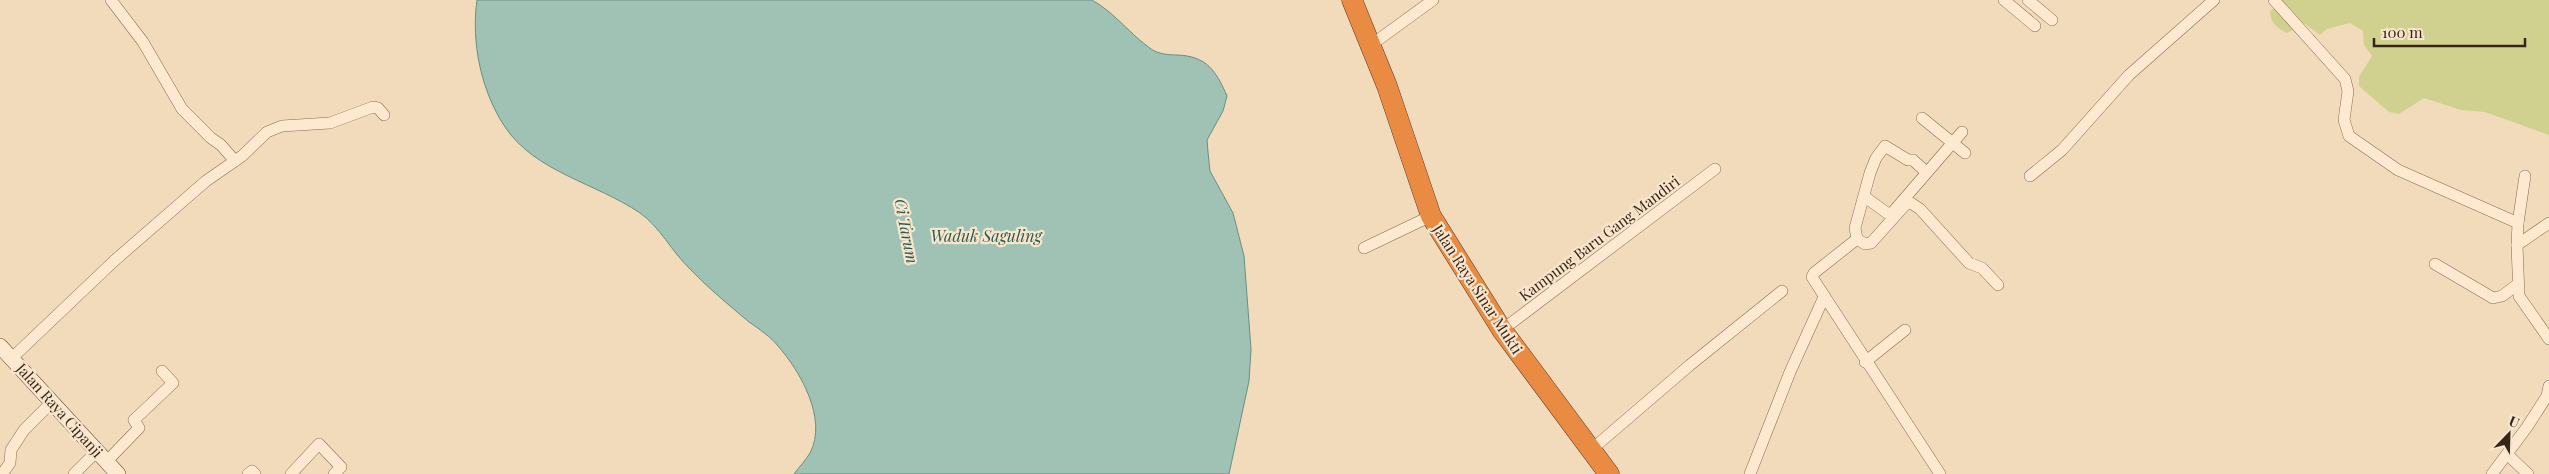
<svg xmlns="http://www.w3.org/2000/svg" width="2549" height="474" font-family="'Playfair Display',serif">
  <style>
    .green { fill: #d0d08f }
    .water { fill: #a0c2b4; stroke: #679081 }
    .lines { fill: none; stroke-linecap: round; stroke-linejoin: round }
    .street-casing { stroke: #8a6a54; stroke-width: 12 }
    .secondary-casing { stroke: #6c4b37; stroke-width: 16 }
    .highway-casing { stroke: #573929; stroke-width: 21 }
    .street { stroke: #fce9cf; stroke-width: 11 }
    .secondary { stroke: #fce9cf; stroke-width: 15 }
    .highway { stroke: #ea8b43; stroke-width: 20 }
    .labels { text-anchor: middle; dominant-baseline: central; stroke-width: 4.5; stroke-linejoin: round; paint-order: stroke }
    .street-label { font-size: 15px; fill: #38251a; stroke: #f8e6cc }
    .water-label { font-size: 16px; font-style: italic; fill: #285950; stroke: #f8e6cc }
  </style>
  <rect width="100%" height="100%" fill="#f2dbbb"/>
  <path class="green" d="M2280 0H2549V135L2485 112 2461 110 2424 98 2399 114 2389 112 2359 86V77L2372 56 2364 45 2363 31 2350 23 2327 29 2320 35 2305 24 2287 33C2278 29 2270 22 2270 12Z"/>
  <path class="water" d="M477 0H1092C1115 13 1130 34 1151 49 1158 54 1169 55 1177 55 1207 56 1216 71 1227 96L1223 111 1207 140 1208 152 1210 171 1233 213 1244 256 1251 349 1249 381 1229 474H794C799 467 806 460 810 453 828 419 800 371 778 346 771 337 759 329 749 322 729 305 708 288 690 269 672 252 660 227 640 213 596 183 535 172 505 127 481 91 471 42 477 0Z"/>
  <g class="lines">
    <defs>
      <g id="street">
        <polyline points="111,0 143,42 182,109 211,138 221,145 235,161"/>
        <polyline points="2004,0 2035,26"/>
        <polyline points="2028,0 2052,20"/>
        <polyline points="2274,0 2345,79 2348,91 2344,120 2349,136 2398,170 2518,223 2517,245"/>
        <polyline points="1371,45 1433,0"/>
        <polyline points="1922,118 1965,153"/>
        <polyline points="1926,172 1913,160 1908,160 1885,146 1876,158 1870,173 1855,228 1857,239 1865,244 1871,243 1905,205 1911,203 1920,209 1969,263 1982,268 1998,285"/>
        <polyline points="2030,176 2062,150 2129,75 2214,0"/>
        <polyline points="1865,197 1887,213 1892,213 1962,132"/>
        <polyline points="2518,223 2525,176"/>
        <polyline points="2549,223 2517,245 2519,296 2549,339"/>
        <polyline points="1857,239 1814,273 1812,277 1940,474"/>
        <polyline points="1364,248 1431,216"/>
        <polyline points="2435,264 2493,298 2502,296 2518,284"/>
        <polyline points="1502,330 1715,169"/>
        <polyline points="12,358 114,261 206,181 242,156 267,132 282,126 330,123 373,107 378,108 384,115"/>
        <polyline points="1865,362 1905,330"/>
        <polyline points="1591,450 1690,365 1782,291"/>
        <polyline points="2508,455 2528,474"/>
        <polyline points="107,461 139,428 134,420 173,383 162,371"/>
        <polyline points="2,474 10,463 11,450 24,430 52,402"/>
        <polyline points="74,474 97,451"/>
        <polyline points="248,474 252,471 255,474"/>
        <polyline points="291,474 319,444 341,467 334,474"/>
        <polyline points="1750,474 1790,372 1824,297"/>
        <polyline points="2492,474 2527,427 2547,396 2549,386"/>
      </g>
      <polyline id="secondary" points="0,346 118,474"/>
      <polyline id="highway" points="1352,0 1387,86 1431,216 1502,330 1609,474"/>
    </defs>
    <use href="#street" class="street-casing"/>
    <use href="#secondary" class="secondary-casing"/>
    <use href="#highway" class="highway-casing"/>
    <use href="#street" class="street"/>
    <use href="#secondary" class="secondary"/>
    <use href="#highway" class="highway"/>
  </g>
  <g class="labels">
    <g class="street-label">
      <text transform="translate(1599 238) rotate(-37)">Kampung Baru Gang Mandiri</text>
      <text transform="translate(1478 289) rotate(57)">Jalan Raya Sinar Mukti</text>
      <text transform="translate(60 410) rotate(48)">Jalan Raya Cipanji</text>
    </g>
    <g class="water-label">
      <text transform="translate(907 231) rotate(79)">Ci Tarum</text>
      <text x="986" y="235">Waduk Saguling</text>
    </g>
  </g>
  <g transform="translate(2509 434) rotate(23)" stroke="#f8e6cc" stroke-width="4" paint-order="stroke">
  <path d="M0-4L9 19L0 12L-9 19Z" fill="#38251a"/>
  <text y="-8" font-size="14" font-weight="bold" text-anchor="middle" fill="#38251a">U</text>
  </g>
  <path d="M2374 38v8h151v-8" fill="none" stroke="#38251a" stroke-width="2.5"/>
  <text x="2382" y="38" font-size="15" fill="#38251a" stroke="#f8e6cc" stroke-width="4" paint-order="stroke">100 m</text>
</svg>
